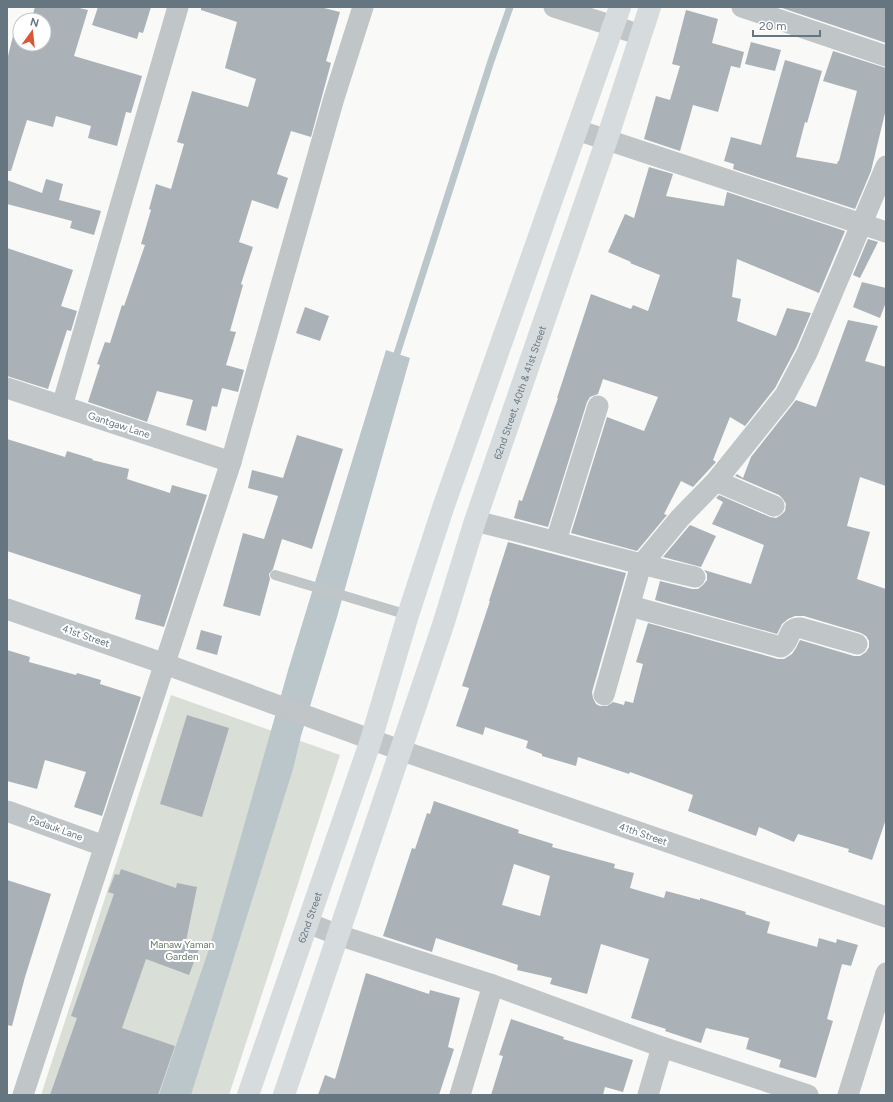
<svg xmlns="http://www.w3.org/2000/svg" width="893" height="1102" font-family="Figtree,sans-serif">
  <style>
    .green { fill: #d9ded6 }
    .water { fill: #bac6ca }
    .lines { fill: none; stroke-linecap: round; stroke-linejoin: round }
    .stream { stroke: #bac6ca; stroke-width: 7 }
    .building { fill: #aab2b7; fill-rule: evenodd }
    .lane { stroke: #c0c5c8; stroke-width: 10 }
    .street { stroke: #c0c5c8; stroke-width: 21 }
    .primary { stroke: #d6dbde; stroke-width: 22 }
    .labels { text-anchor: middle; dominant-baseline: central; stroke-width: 4; stroke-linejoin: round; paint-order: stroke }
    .street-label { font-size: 10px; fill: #667680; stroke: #fff }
    .park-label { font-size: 10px; fill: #687964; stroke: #fff }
  </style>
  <rect width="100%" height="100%" fill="#f9f9f7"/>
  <polygon class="green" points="171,695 340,755 229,1095 41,1095"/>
  <polygon class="water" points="386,350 410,358 337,617 301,736 293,769 191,1095 159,1095 209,949 289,667"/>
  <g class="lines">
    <polyline class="stream" points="394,363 491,61 510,7"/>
  </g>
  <g class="building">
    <polygon points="35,7 75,7 88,10 74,56 142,76 131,113 126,112 117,146 88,138 91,126 56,116 53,127 27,120 11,171 7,171 7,60 16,24 20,25 20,44 44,44 44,20 31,20"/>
    <polygon points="98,7 151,7 143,33 139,32 137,39 92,25"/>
    <polygon points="201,7 320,7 340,12 326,61 331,63 311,137 291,131 277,174 288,178 278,209 252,200 239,242 253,247 241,284 243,285 230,331 236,332 226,365 244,370 238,392 222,388 217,407 212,406 206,431 186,425 193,400 157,391 147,422 88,402 100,365 97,364 105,342 110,343 122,305 124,306 145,245 141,244 151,210 149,209 156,184 171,189 184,144 177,142 192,91 248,107 256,79 225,68 237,22 201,10"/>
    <polygon points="779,7 886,7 886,43"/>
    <polygon points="686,10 718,19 712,43 744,52 740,68 731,66 718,112 693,105 680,151 644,139 656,96 670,100 680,66 672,64"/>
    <polygon points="751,42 781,50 775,71 745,64"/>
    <polygon points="833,51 886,68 886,109 871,171 855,209 733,169 734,164 724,161 731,137 761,145 785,60 822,71 807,123 805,122 796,157 837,164 838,161 839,161 857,91 823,81"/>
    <polygon points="649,167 673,174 666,196 724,206 727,192 845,231 819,293 737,259 732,297 741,299 737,321 776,336 787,308 811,313 796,348 775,388 745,426 730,417 713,460 716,462 693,487 681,481 664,514 667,515 637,551 571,533 607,417 644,431 658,397 603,379 598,394 590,397 587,402 548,527 514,518 519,500 522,501 558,398 557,398 591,294 631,309 633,305 648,311 660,275 630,263 631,262 608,252 625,214 634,218"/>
    <polygon points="46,179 63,184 59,200 101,211 94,235 70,228 72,221 7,204 7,180 42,193"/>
    <polygon points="868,239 878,242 860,278 853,275"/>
    <polygon points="7,248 73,270 61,306 77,311 71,331 67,330 48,389 7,376"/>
    <polygon points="862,282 886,288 886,302 880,318 853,307"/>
    <polygon points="305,307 329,316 320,341 296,333"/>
    <polygon points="848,320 878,326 865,361 886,367 886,486 860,477 847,526 870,532 857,579 886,589 886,819 872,860 848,852 849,849 798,834 794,842 759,827 756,836 688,811 693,795 630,772 629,774 578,757 576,766 542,756 542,754 526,748 528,741 485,727 483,735 456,726 469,688 462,686 490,601 489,601 508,542 626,573 592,692 593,698 596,704 600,706 607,706 613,702 624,705 625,701 633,703 643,664 636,662 648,623 778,659 784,659 792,654 796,648 800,640 854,656 860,656 866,652 869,647 869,641 866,636 861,633 804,616 795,616 788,619 782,624 777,634 655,600 660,581 692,589 698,589 703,585 707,580 707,574 704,570 751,584 764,545 712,524 723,502 716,498 719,495 770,517 776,518 781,515 785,511 786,504 783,499 779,495 735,476 737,474 743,478 751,457 796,400 816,407"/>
    <polygon points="297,435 343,449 312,549 282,539 273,569 269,574 270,579 260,616 223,606 243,533 264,539 278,496 248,488 252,470 283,478"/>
    <polygon points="7,439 65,457 67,451 93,459 92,460 129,469 127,479 170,493 172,485 207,495 164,627 135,619 141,595 7,551"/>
    <polygon points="690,525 716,536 701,567 663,557"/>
    <polygon points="201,630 222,636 217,655 196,649"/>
    <polygon points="7,650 30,657 29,662 76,675 77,673 101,680 100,684 141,697 102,816 74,807 86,772 45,760 37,789 7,781"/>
    <polygon points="187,715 229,728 202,817 160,804"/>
    <path d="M434 801 519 830 518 833 553 844 552 847 615 864 614 868 634 873 630 888 664 898 666 891 700 900V898L746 912 745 914 770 922 767 933 817 947 819 938 836 943 837 939 858 945 851 966 842 964 827 1019 833 1021 816 1078 779 1067 781 1060 746 1049 749 1038 706 1028 701 1043 665 1031 666 1029 631 1018 649 959 601 944 587 994 550 984 552 978 517 970 518 965 436 938 432 952 383 936 412 848 415 849 427 813 430 814ZM514 864 550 876 540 916 502 905Z"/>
    <polygon points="121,869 176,888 177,883 197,887 186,941 200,946 189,975 146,959 122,1028 175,1046 158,1095 50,1095 77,1018 71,1016 114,894 108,892 115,874 119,875"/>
    <polygon points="7,880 51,894 25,977 12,1026 7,1025"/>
    <polygon points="366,973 429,994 430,990 460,998 448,1047 454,1049 439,1095 318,1095 325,1075 335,1079"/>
    <polygon points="511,1019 564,1037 563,1039 633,1060 623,1092 605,1087 603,1095 491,1095 503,1056 499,1055"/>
  </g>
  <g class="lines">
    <polyline class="lane" points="275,575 408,615"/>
    <g class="street">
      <polyline points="554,7 641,35"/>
      <polyline points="742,7 886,56"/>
      <polyline points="577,130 886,232"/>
      <polyline points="7,388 231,462"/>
      <polyline points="62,406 178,7"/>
      <polyline points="716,481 774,506"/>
      <path d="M475 521C549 539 621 560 695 577"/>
      <polyline points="556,541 598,406"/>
      <path d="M630 606 781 647C792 641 786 627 801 628L857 644"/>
      <polyline points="7,609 165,664 400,750 886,917"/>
      <polyline points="604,695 641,565 680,518 716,481 785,395 807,353 886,166"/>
      <polyline points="7,811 104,846"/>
      <polyline points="308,923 338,935 493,985 662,1047 808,1095"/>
      <polyline points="23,1095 231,462 334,98 363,7"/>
      <polyline points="460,1095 493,985"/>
      <polyline points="648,1095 662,1047"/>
      <polyline points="848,1095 886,973"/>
    </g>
    <g class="primary">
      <path id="s1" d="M248 1095 371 740 408 615 443 508 620 7"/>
      <path id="s2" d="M284 1095 443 625 475 521 607 139 650 7"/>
    </g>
  </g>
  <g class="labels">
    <g class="street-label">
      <text stroke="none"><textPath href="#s2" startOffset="741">62nd Street, 40th &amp; 41st Street</textPath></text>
      <text transform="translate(119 425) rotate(18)">Gantgaw Lane</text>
      <text transform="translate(86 636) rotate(19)">41st Street</text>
      <text transform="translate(56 828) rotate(20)">Padauk Lane</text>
      <text transform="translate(643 834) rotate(19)">41th Street</text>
      <text stroke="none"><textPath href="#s1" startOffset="188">62nd Street</textPath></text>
    </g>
    <g class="park-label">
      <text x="182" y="944">Manaw Yaman<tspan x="182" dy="12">Garden</tspan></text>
    </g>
  </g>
  <rect width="893" height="1102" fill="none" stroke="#667680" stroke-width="16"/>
  <g transform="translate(32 32) rotate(15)"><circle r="19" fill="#ffffff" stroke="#c2c8cc"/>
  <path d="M0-3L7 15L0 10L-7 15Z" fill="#da5636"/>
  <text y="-6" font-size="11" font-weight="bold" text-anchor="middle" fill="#667680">N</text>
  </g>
  <path d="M753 30v6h67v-6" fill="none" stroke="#667680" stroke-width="2"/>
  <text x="759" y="30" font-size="12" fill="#667680" stroke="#ffffff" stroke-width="3" paint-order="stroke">20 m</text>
</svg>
